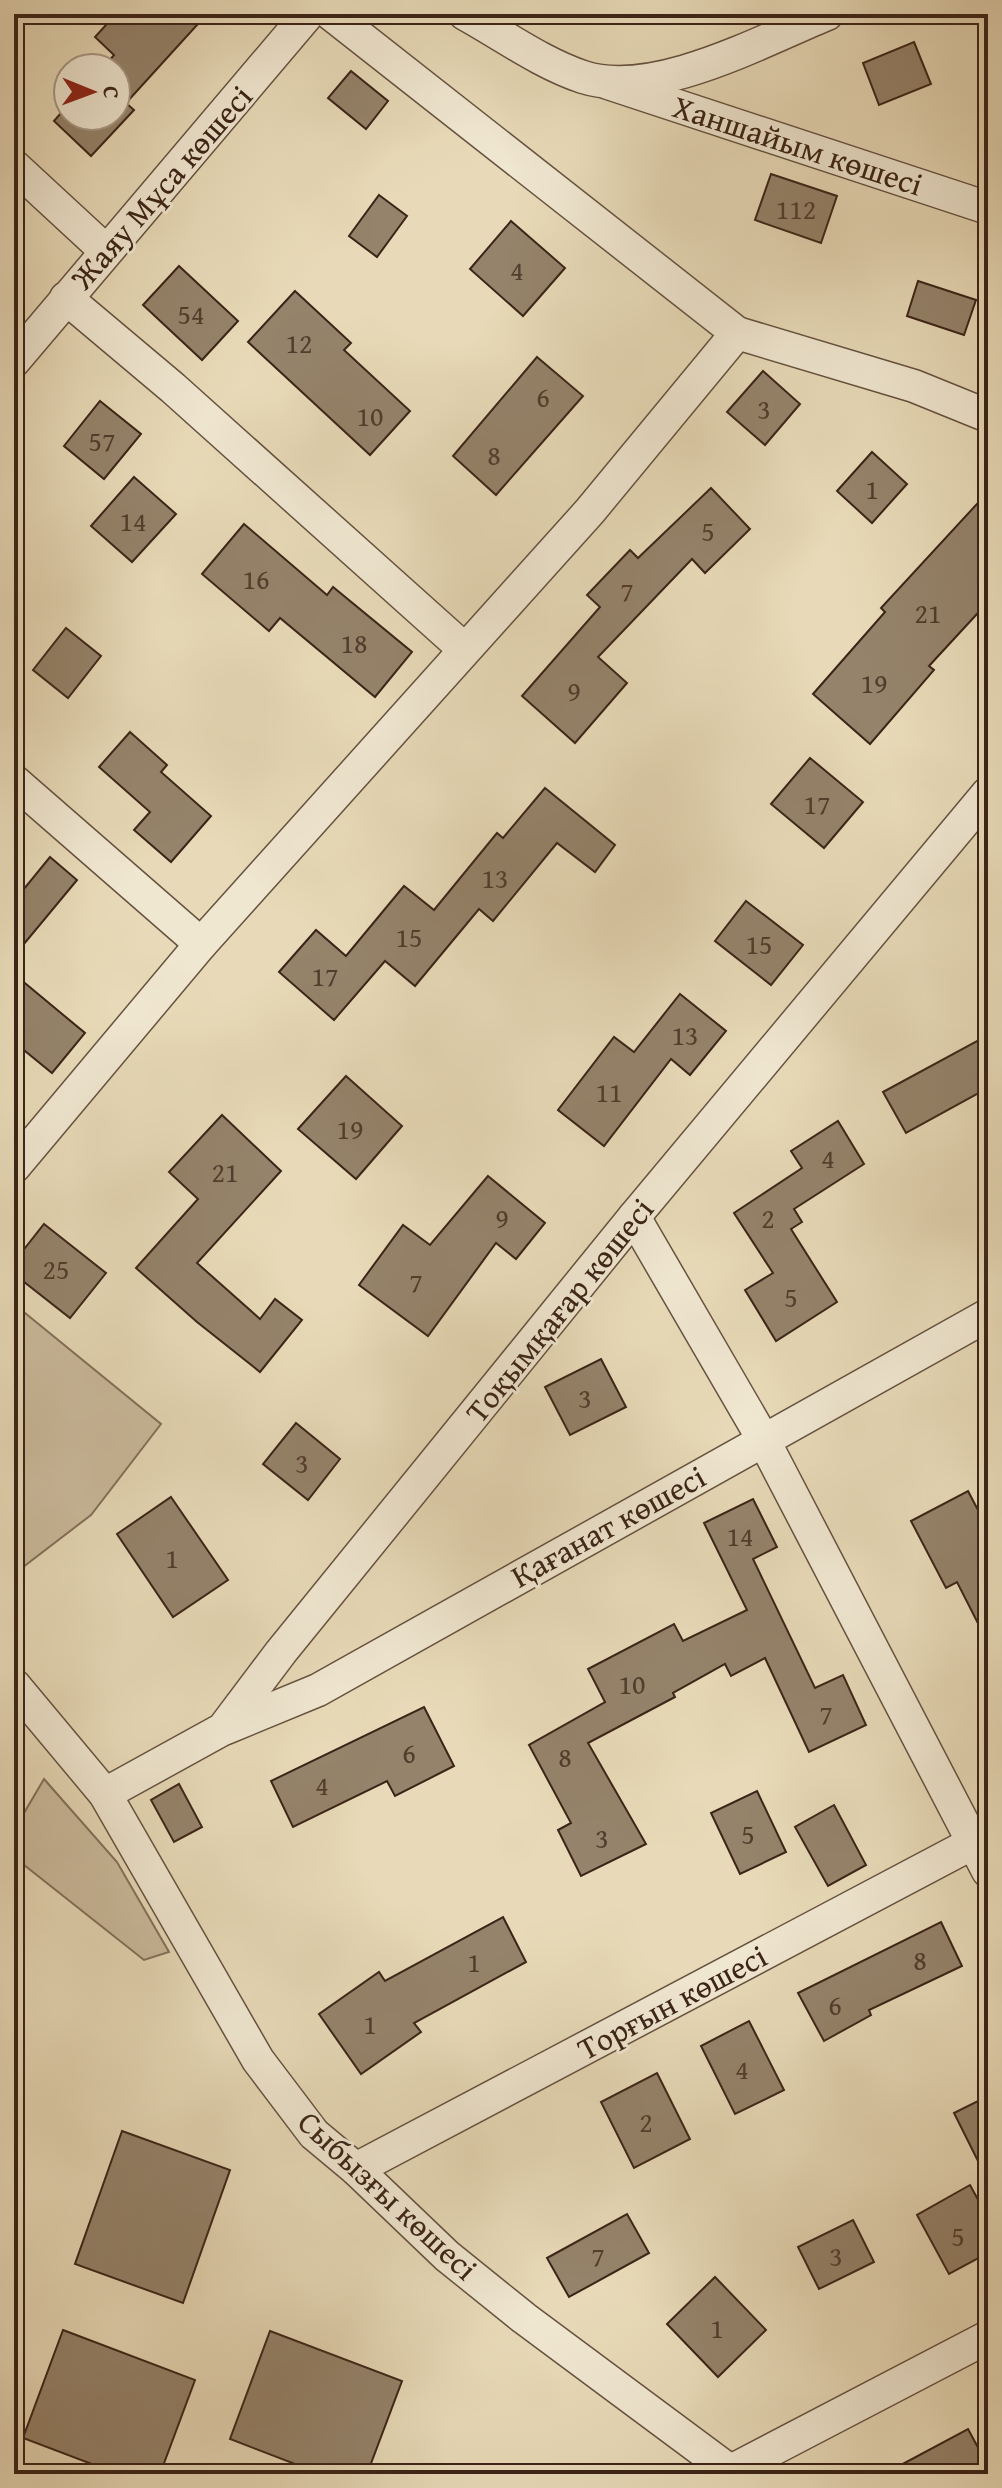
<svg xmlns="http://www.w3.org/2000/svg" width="1002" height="2488" font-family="'Gentium Book Plus',serif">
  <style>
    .green { fill: #cbbb9d; stroke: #83705a; stroke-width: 2 }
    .building { fill: #95836b; stroke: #3b2418; stroke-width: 2 }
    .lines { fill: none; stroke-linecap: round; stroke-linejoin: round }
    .minor-casing { stroke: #665240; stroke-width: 35 }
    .minor { stroke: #f0e7d1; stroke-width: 32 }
    .labels { text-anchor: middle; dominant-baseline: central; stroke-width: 6; stroke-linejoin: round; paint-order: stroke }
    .number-label { font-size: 28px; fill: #523c2d }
    .street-label { font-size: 32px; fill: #3b2418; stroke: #f0e7d1 }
  </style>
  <rect width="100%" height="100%" fill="#e8dab8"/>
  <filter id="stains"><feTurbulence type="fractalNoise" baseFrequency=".0025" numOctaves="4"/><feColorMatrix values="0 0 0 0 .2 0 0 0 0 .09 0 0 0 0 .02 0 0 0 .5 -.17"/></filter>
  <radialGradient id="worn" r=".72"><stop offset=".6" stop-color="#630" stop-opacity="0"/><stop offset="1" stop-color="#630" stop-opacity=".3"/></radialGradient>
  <g class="green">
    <polygon points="14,1304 161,1424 91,1515 14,1574"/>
    <polygon points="44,1779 117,1862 169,1952 144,1960 14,1857 14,1830"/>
  </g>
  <g class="building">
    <polygon points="116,14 207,14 126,103 134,110 91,156 54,121 68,105 68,116 116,116 116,68 103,68 114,55 95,37"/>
    <polygon points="914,42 931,84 879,105 863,63"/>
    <polygon points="351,71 388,101 366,129 328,98"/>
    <polygon points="771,174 837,196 821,243 755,220"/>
    <polygon points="379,195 407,216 377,257 349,236"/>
    <polygon points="511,221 565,268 523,316 470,269"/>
    <polygon points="179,266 238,321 202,360 143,305"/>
    <polygon points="918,281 976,300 964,335 907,316"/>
    <polygon points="295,291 351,343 344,350 410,411 370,455 248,342"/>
    <polygon points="537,357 583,396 496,495 453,456"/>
    <polygon points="763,371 800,404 765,445 727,412"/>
    <polygon points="100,401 141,434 104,479 64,446"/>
    <polygon points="872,452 907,484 872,523 837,491"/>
    <polygon points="134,477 176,514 132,562 91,526"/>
    <polygon points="711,488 750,529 705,573 692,559 598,657 627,683 575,743 522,696 600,607 587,595 630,550 638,558"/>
    <polygon points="988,492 988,602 929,666 934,670 870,744 813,694 885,612 881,608"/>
    <polygon points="244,524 327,595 333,587 412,652 375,697 280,618 269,631 202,574"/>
    <polygon points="66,628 101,656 68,698 33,670"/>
    <polygon points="130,732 167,765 161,772 211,816 171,862 134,830 150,812 99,767"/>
    <polygon points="810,758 863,802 824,848 771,804"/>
    <polygon points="545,788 615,845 595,872 557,843 493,921 479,909 415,986 385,961 334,1020 279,972 316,930 346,956 404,886 434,910 497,833 503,838"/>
    <polygon points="50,857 77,880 14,956 14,901"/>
    <polygon points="746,901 803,945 771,985 715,941"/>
    <polygon points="14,974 85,1033 52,1073 14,1042"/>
    <polygon points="680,994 726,1031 690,1075 671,1059 604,1146 558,1110 614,1037 634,1052"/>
    <polygon points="977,1041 988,1060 988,1088 906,1133 883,1092"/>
    <polygon points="346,1076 402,1126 356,1179 298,1129"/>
    <polygon points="222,1115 281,1171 197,1263 260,1319 275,1299 302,1320 260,1372 197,1322 136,1268 198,1199 169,1172"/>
    <polygon points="838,1121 864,1164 794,1209 802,1222 791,1229 837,1302 776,1341 745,1290 773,1273 734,1213 802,1168 791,1151"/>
    <polygon points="488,1176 545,1223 516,1259 496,1243 428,1336 359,1285 403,1225 430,1245"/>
    <polygon points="44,1224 106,1273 70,1318 14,1274 14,1262"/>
    <polygon points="601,1359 626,1407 570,1435 545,1387"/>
    <polygon points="296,1423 340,1459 308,1500 263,1464"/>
    <polygon points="968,1491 988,1529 988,1643 957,1582 946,1588 911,1521"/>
    <polygon points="171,1497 228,1580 173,1617 117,1534"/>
    <polygon points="753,1499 777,1547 753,1559 815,1688 843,1675 866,1725 809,1752 765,1658 731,1676 725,1664 673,1693 675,1697 588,1743 646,1844 581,1876 558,1830 571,1823 529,1745 605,1702 588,1669 674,1624 683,1641 747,1610 704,1523"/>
    <polygon points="424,1707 454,1766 395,1796 387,1781 293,1827 271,1781"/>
    <polygon points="179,1784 202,1827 174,1842 151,1800"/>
    <polygon points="757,1791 786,1852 740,1874 711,1813"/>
    <polygon points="834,1805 866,1865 828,1886 795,1827"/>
    <polygon points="503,1917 526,1962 414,2023 421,2032 361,2074 319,2014 379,1972 385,1981"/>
    <polygon points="941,1922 962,1966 869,2010 871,2015 824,2041 798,1993"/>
    <polygon points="749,2021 784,2090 735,2114 701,2046"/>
    <polygon points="657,2073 690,2139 634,2168 601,2102"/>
    <polygon points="988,2096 988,2181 954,2113"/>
    <polygon points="122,2131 230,2170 183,2303 75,2264"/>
    <polygon points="970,2185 988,2218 988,2253 949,2274 917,2215"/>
    <polygon points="627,2214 649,2253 569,2297 547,2258"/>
    <polygon points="853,2220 874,2262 819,2289 798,2247"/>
    <polygon points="715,2277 766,2330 718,2377 667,2324"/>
    <polygon points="63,2330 195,2380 160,2474 118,2474 23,2438"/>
    <polygon points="270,2331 402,2381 367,2474 321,2474 230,2439"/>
    <polygon points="968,2429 988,2466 988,2474 884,2474"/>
  </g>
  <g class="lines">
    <defs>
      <g id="minor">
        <polyline points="331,14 737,333"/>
        <path d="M465 14C503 35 541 63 583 77 654 100 761 41 827 14"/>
        <polyline points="608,83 988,208"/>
        <polyline points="14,166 106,251"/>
        <polyline points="66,298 173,388 463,648"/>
        <polyline points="14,361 308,14"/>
        <polyline points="14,781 201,944"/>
        <polyline points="14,1167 201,944 590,511 737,333 914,386 988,416"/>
        <polyline points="634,1217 763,1439 988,1871"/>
        <polyline points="14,1685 105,1794 258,2060 314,2134 356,2169 447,2256 524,2318 734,2474"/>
        <polyline points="226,1728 318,1690 988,1315"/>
        <polyline points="105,1794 223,1729 281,1652 634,1217 988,793"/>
        <polyline points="356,2169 988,1835"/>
        <polyline points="731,2471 988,2337"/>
      </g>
    </defs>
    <use href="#minor" class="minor-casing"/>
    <use href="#minor" class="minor"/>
  </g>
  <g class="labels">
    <g class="number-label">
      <text x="796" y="208">112</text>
      <text x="517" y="269">4</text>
      <text x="191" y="313">54</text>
      <text x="299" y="342">12</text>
      <text x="543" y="396">6</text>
      <text x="764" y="408">3</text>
      <text x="370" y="415">10</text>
      <text x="102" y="440">57</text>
      <text x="494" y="454">8</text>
      <text x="872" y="488">1</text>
      <text x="133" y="520">14</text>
      <text x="708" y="530">5</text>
      <text x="256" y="578">16</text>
      <text x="627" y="590">7</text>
      <text x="928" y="612">21</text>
      <text x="354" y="642">18</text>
      <text x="874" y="682">19</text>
      <text x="574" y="690">9</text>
      <text x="817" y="803">17</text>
      <text x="495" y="877">13</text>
      <text x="409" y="936">15</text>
      <text x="759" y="943">15</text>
      <text x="325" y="975">17</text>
      <text x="685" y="1034">13</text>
      <text x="609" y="1091">11</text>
      <text x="350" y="1128">19</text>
      <text x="828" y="1157">4</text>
      <text x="225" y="1171">21</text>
      <text x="502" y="1217">9</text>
      <text x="768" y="1217">2</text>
      <text x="56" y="1268">25</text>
      <text x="416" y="1281">7</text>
      <text x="791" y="1296">5</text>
      <text x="585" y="1397">3</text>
      <text x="302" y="1462">3</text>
      <text x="740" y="1535">14</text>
      <text x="172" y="1557">1</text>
      <text x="632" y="1683">10</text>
      <text x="826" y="1713">7</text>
      <text x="409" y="1752">6</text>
      <text x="565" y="1756">8</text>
      <text x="322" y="1784">4</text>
      <text x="748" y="1833">5</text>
      <text x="602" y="1837">3</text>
      <text x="920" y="1959">8</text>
      <text x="474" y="1961">1</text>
      <text x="835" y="2004">6</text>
      <text x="370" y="2023">1</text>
      <text x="742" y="2068">4</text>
      <text x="646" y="2121">2</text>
      <text x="958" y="2235">5</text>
      <text x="598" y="2255">7</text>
      <text x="836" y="2255">3</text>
      <text x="717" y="2327">1</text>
    </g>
    <g class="street-label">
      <text transform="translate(798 145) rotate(18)">Ханшайым көшесі</text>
      <text transform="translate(161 187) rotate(-49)">Жаяу Мұса көшесі</text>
      <text transform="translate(559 1310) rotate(-51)">Тоқымқағар көшесі</text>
      <text transform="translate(608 1526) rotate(-29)">Қағанат көшесі</text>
      <text transform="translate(672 2002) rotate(-28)">Торғын көшесі</text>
      <text transform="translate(388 2195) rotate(43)">Сыбызғы көшесі</text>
    </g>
  </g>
  <rect width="1002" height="2488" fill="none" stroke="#e8dab8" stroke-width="48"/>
  <rect x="16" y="16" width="970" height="2456" fill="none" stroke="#3b2418" stroke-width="4"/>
  <rect x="24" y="24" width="954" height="2440" fill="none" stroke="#3b2418" stroke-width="2"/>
  <g transform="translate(92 92) rotate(91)"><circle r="38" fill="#f0e7d1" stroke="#a89987" stroke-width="2"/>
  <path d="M0-6L14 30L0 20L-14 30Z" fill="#8f2418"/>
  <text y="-12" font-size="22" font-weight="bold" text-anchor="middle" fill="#3b2418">С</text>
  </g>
  <rect width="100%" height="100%" filter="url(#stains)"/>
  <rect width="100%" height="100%" fill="url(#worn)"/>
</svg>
